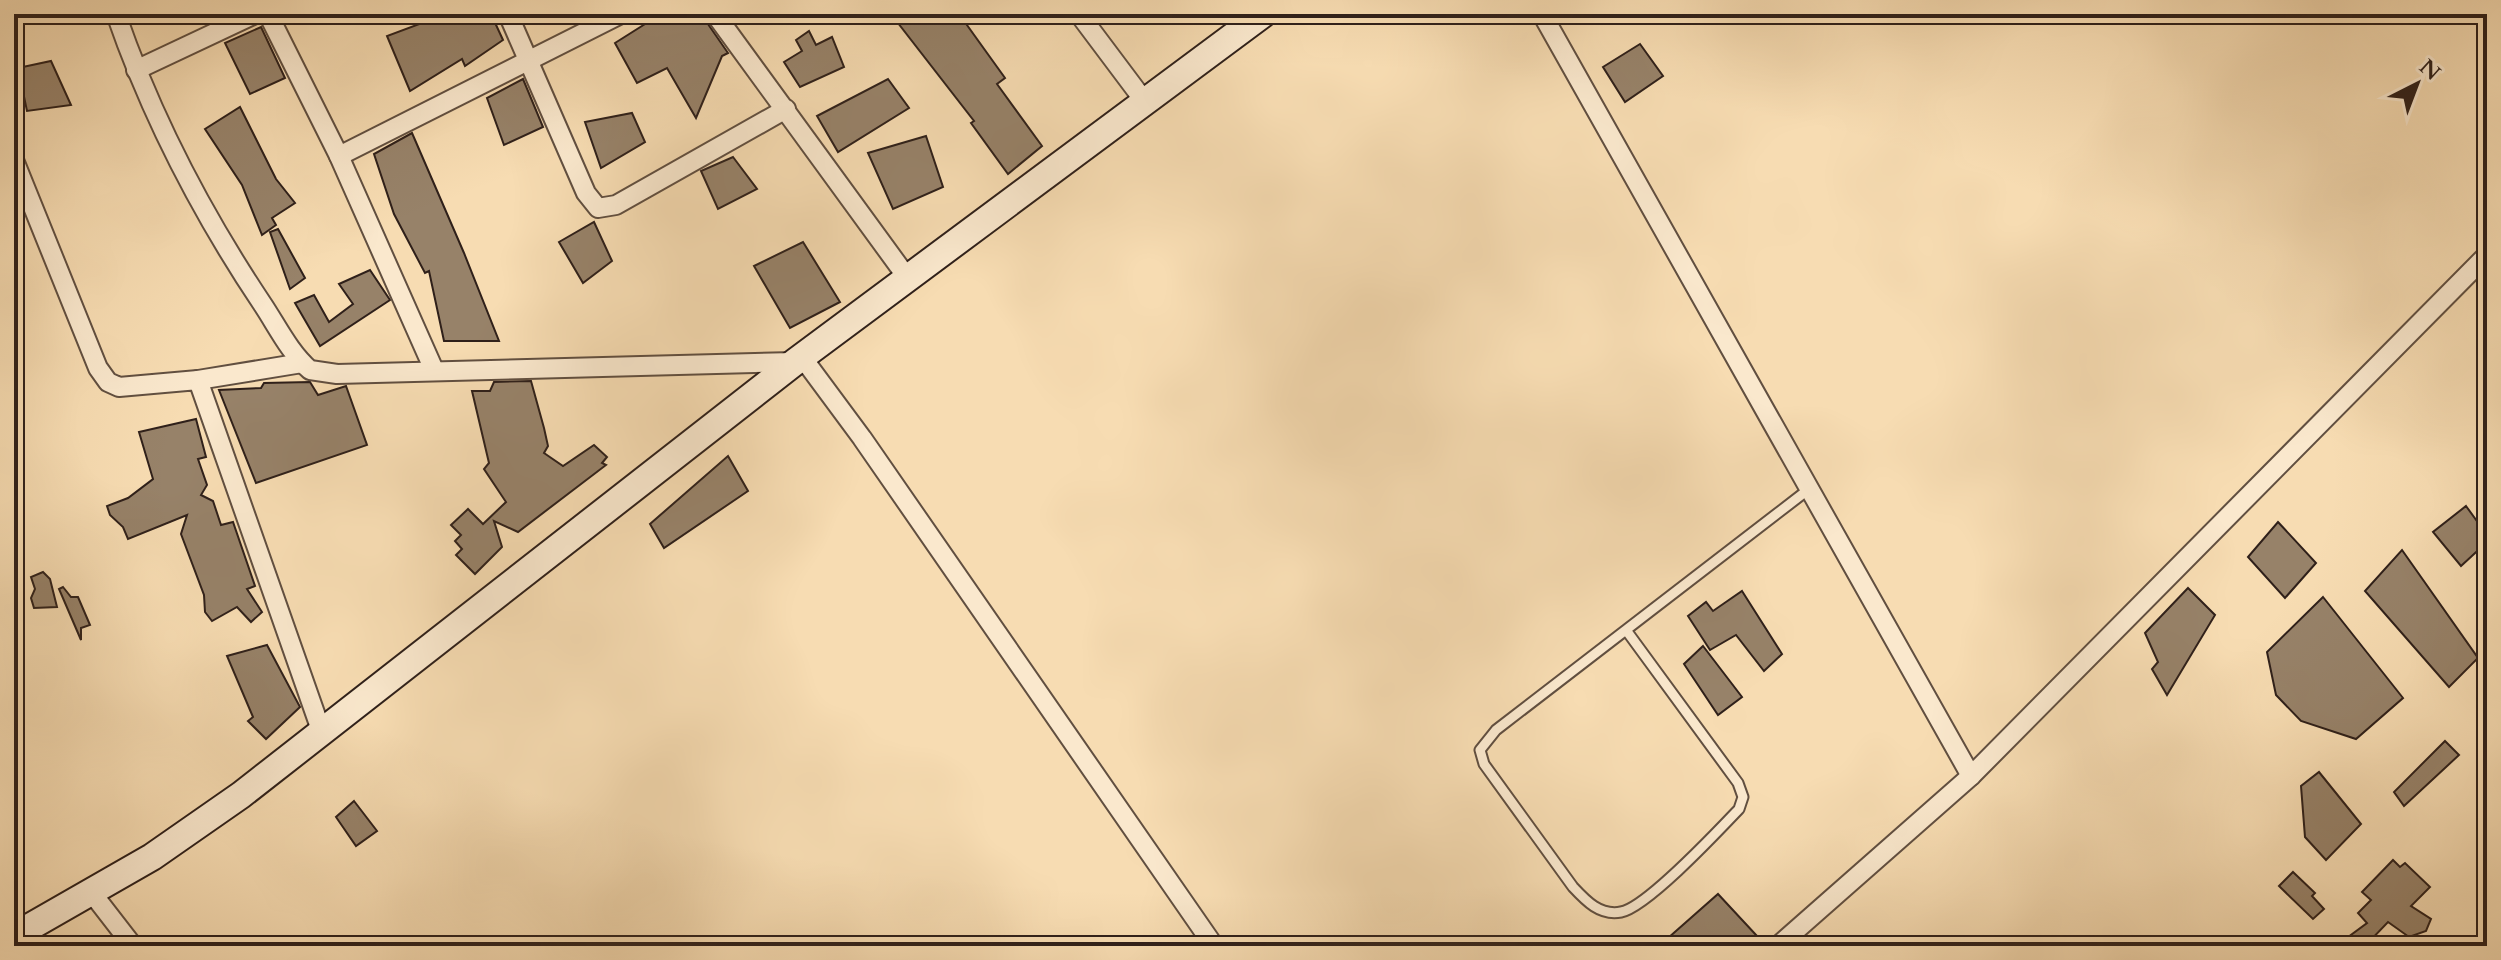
<svg xmlns="http://www.w3.org/2000/svg" width="2501" height="960" font-family="Cardo,serif">
  <style>
    .building { fill: #978269; stroke: #2f201a; stroke-width: 2 }
    .lines { fill: none; stroke-linecap: round; stroke-linejoin: round }
    .lane-casing { stroke: #614f40; stroke-width: 13 }
    .street-casing { stroke: #614f40; stroke-width: 22 }
    .secondary-casing { stroke: #2f201a; stroke-width: 30 }
    .lane { stroke: #fae8cd; stroke-width: 9 }
    .street { stroke: #fae8cd; stroke-width: 18 }
    .secondary { stroke: #fae8cd; stroke-width: 26 }
  </style>
  <rect width="100%" height="100%" fill="#f7dcb2"/>
  <filter id="stains"><feTurbulence type="fractalNoise" baseFrequency=".0025" numOctaves="4"/><feColorMatrix values="0 0 0 0 .2 0 0 0 0 .09 0 0 0 0 .02 0 0 0 .5 -.17"/></filter>
  <radialGradient id="worn" r=".72"><stop offset=".6" stop-color="#630" stop-opacity="0"/><stop offset="1" stop-color="#630" stop-opacity=".3"/></radialGradient>
  <g class="building">
    <polygon points="446,14 491,14 503,40 465,66 462,59 410,91 387,36"/>
    <polygon points="661,14 701,14 728,53 722,56 696,118 667,68 637,83 615,43"/>
    <polygon points="891,14 959,14 1005,78 997,84 1042,146 1008,174 971,123 974,121"/>
    <polygon points="261,27 285,78 250,94 225,43"/>
    <polygon points="809,31 816,45 832,37 844,67 800,87 784,62 802,51 796,40"/>
    <polygon points="1640,44 1663,76 1625,102 1603,67"/>
    <polygon points="51,61 71,105 27,111 18,68"/>
    <polygon points="523,79 543,127 504,145 487,98"/>
    <polygon points="888,79 909,108 838,152 817,116"/>
    <polygon points="240,107 276,179 295,203 272,218 276,225 262,235 242,185 205,129"/>
    <polygon points="632,113 645,142 601,168 585,122"/>
    <polygon points="412,133 464,253 499,341 444,341 429,271 425,273 394,214 374,154"/>
    <polygon points="926,136 943,187 893,209 868,153"/>
    <polygon points="733,157 757,189 718,209 701,171"/>
    <polygon points="594,222 612,261 583,283 559,242"/>
    <polygon points="278,229 305,278 290,289 270,232"/>
    <polygon points="803,242 840,302 790,328 754,266"/>
    <polygon points="370,270 390,300 320,346 295,303 314,295 329,322 353,304 339,284"/>
    <polygon points="531,381 544,428 548,446 544,453 563,466 594,445 607,457 602,463 606,465 518,532 494,521 502,547 475,574 456,555 462,549 455,541 461,535 451,525 468,509 483,524 506,502 484,469 489,463 472,391 490,391 494,382"/>
    <polygon points="310,382 318,395 346,386 367,445 256,483 219,390 261,388 264,383"/>
    <polygon points="196,419 206,457 198,459 207,485 201,495 213,501 221,525 233,522 255,586 247,589 262,612 251,622 237,607 212,621 205,612 204,595 181,534 187,515 128,539 123,527 110,515 107,506 128,498 153,479 139,432"/>
    <polygon points="728,456 748,491 664,548 650,524"/>
    <polygon points="2466,506 2487,535 2487,542 2461,566 2433,532"/>
    <polygon points="2278,522 2316,563 2285,598 2248,557"/>
    <polygon points="2402,550 2478,658 2449,687 2365,591"/>
    <polygon points="43,572 50,579 57,607 34,608 31,598 35,589 31,577"/>
    <polygon points="63,587 71,597 78,597 90,625 81,628 81,640 59,589"/>
    <polygon points="2188,588 2215,615 2167,695 2152,669 2158,662 2145,633"/>
    <polygon points="1742,591 1782,654 1764,671 1736,635 1710,650 1688,616 1706,602 1713,611"/>
    <polygon points="2323,597 2403,698 2356,739 2301,721 2276,695 2267,652"/>
    <polygon points="267,645 300,707 266,739 248,721 253,717 227,656"/>
    <polygon points="1703,646 1742,697 1718,715 1684,664"/>
    <polygon points="2445,741 2459,755 2404,806 2394,792"/>
    <polygon points="2319,772 2361,824 2326,860 2305,837 2301,786"/>
    <polygon points="354,801 377,831 356,846 336,817"/>
    <polygon points="2393,860 2400,867 2405,863 2430,887 2411,906 2431,919 2426,931 2409,937 2388,922 2365,946 2336,946 2367,923 2358,913 2371,900 2362,892"/>
    <polygon points="2293,872 2315,893 2312,896 2324,909 2313,919 2279,886"/>
    <polygon points="1718,894 1757,936 1746,946 1659,946"/>
  </g>
  <g class="lines">
    <defs>
      <path id="lane" d="M1626 630 1738 783 1743 797 1739 809C1718 831 1647 907 1621 912 1600 916 1586 901 1573 887L1484 764 1480 750 1496 730 1809 489"/>
      <g id="street">
        <path d="M116 14C152 118 202 214 263 305 277 326 290 353 310 370L337 374 795 362"/>
        <polyline points="268,14 339,156 621,14"/>
        <polyline points="508,14 586,193 598,208 616,205 786,109"/>
        <polyline points="715,14 909,280"/>
        <polyline points="1079,14 1145,102"/>
        <polyline points="1542,14 1971,776"/>
        <polyline points="136,70 255,14"/>
        <polyline points="339,156 434,370"/>
        <polyline points="14,160 98,368 108,382 119,387 198,380 322,733"/>
        <polyline points="802,357 862,438 1214,946"/>
        <polyline points="198,380 302,363"/>
        <polyline points="92,893 133,946"/>
        <polyline points="1778,946 1971,776 2487,255"/>
      </g>
      <polyline id="secondary" points="14,936 152,857 241,795 795,362 1263,14"/>
    </defs>
    <use href="#lane" class="lane-casing"/>
    <use href="#street" class="street-casing"/>
    <use href="#secondary" class="secondary-casing"/>
    <use href="#lane" class="lane"/>
    <use href="#street" class="street"/>
    <use href="#secondary" class="secondary"/>
  </g>
  <rect width="2501" height="960" fill="none" stroke="#f7dcb2" stroke-width="48"/>
  <rect x="16" y="16" width="2469" height="928" fill="none" stroke="#2f201a" stroke-width="4"/>
  <rect x="24" y="24" width="2453" height="912" fill="none" stroke="#2f201a" stroke-width="2"/>
  <g transform="translate(2417 84) rotate(42)" stroke="#fae8cd" stroke-width="6" paint-order="stroke">
  <path d="M0-6L14 30L0 20L-14 30Z" fill="#2f201a"/>
  <text y="-12" font-size="22" font-weight="bold" text-anchor="middle" fill="#2f201a">N</text>
  </g>
  <rect width="100%" height="100%" filter="url(#stains)"/>
  <rect width="100%" height="100%" fill="url(#worn)"/>
</svg>
